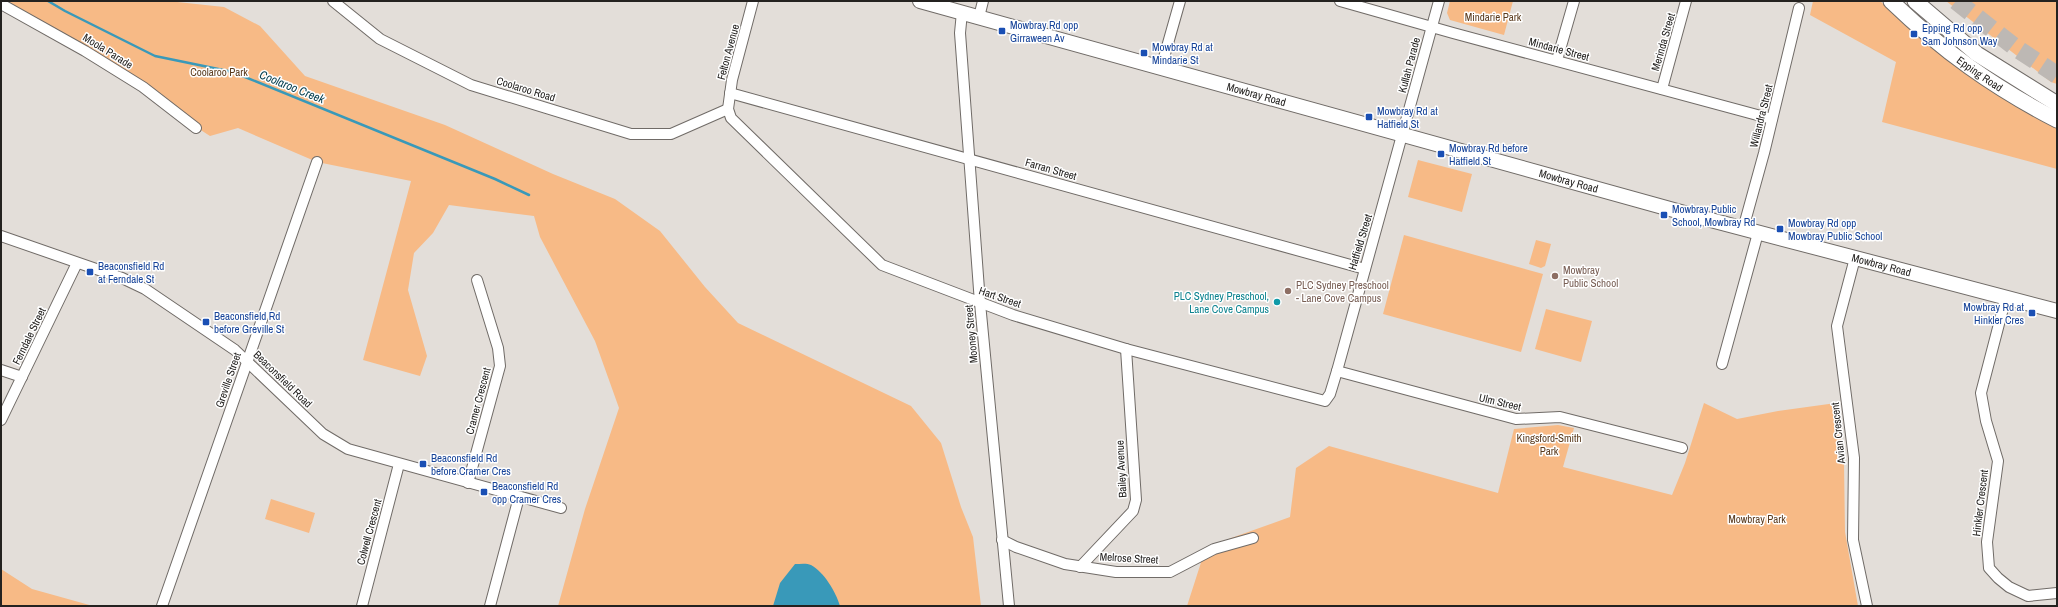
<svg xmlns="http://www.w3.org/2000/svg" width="2058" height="607" font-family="'Archivo Narrow',sans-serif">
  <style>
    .green { fill: #f7ba86 }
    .water { fill: #3999b9 }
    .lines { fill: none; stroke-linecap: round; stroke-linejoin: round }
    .stream { stroke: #3999b9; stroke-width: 2.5 }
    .motorway-tunnel { stroke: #bdb8b4; stroke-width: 18; stroke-dasharray: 18 9; stroke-linecap: butt }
    .minor-casing { stroke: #706b67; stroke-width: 12 }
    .secondary-casing { stroke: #706b67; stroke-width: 16 }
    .primary-casing { stroke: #706b67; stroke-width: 17 }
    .minor { stroke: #fff; stroke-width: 10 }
    .secondary { stroke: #fff; stroke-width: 14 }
    .primary { stroke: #fff; stroke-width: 15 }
    .transit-dot { fill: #1a4fb4; stroke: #fff; stroke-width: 1.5 }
    .education-dot { fill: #8d6e63; stroke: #fff; stroke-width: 1.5 }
    .culture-dot { fill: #0f9aa8; stroke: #fff; stroke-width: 1.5 }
    .labels { text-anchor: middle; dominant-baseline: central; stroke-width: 3; stroke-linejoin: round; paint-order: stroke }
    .park-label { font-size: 11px; fill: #5a3b1e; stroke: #fff }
    .transit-label { font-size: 11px; fill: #164399; stroke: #fff; text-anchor: start }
    .street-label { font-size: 11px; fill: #242220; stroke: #fff }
    .education-label { font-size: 11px; fill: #785e54; stroke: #fff; text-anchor: start }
    .culture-label { font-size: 11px; fill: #0d838f; stroke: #fff; text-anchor: end }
    .water-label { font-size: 12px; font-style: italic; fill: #084152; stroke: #fff }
  </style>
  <rect width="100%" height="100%" fill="#e3ded9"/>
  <g class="green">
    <polygon points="1,1 168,1 224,7 260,26 305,76 445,125 553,174 615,199 660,231 705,287 738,323 911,406 941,443 961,507 973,537 981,606 558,606 585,509 619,408 595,341 540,237 534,216 449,205 433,233 414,253 408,290 427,356 420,376 363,360 411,181 317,162 238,128 210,136"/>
    <polygon points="1450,1 1513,1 1504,35 1450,20 1447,13"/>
    <polygon points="1813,1 1880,1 1953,64 2030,113 2057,126 2057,169 1882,122 1896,62 1810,15"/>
    <polygon points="1946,1 2057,1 2057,84 2051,82"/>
    <polygon points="1418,160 1472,174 1462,212 1408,197"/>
    <polygon points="1404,235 1543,274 1521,352 1383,314"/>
    <polygon points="1536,240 1551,244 1545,266 1541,268 1529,264"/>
    <polygon points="1546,309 1592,321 1581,362 1535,349"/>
    <polygon points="1704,403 1737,419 1778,411 1836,403 1844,463 1845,532 1858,606 1187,606 1206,547 1290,517 1296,468 1329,446 1498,493 1514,429 1558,425 1574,428 1563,467 1672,495 1685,463"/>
    <polygon points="271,499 315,513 309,533 265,519"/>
    <polygon points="1,569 32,589 93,606 1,606"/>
  </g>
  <path class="water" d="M795 564C800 564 807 563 811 565 824 572 836 592 840 606H773L780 583Z"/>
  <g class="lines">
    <polyline class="stream" points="48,1 65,11 155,56 228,71 245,77 495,179 529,195"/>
    <polyline class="motorway-tunnel" points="1956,1 2016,48 2057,75"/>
    <defs>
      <g id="minor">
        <polyline points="333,1 380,39 471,85 631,134 671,134 728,109"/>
        <polyline points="753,1 732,80 728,109 731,118 882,265 1013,315 1126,349 1325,401 1330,394 1337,371 1439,1"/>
        <polyline points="1340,1 1453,33 1772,119"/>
        <polyline points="1,4 85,51 143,87 196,128"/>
        <polyline points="962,12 960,33 980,303 1009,606"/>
        <polyline points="979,17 983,1"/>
        <polyline points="1557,60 1574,1"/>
        <polyline points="1161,68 1180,1"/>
        <polyline points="1662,89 1686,1"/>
        <polyline points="730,93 1365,269"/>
        <polyline points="1743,229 1764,153 1799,8"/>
        <polyline points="1,236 122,278 145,289 235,350 323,434 348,449 561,508"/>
        <polyline points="1855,258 1837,326 1854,458 1853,540 1867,606"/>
        <polyline points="2006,297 1981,393 1986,421 1998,461 1987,542 1989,568 1998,578 2009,587 2028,596 2057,593"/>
        <polyline points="1722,364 1758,233"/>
        <polyline points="1,370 22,377"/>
        <polyline points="1337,371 1516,419 1560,417 1682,448"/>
        <polyline points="1,420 77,263"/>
        <polyline points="468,483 500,366 498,348 477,280"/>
        <polyline points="1002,540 1016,547 1065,564 1116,572 1170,572 1214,549 1253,538"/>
        <polyline points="1080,567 1133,511 1136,500 1126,349"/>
        <polyline points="162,606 317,162"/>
        <polyline points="362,606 399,464"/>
        <polyline points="490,606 519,497"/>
      </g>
      <g id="secondary">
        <path id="s1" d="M920 1 1688 214 2057 311"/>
      </g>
      <g id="primary">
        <path id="s2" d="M1891 1C1943 51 1993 87 2057 120"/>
        <polyline points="1915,1 1977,54 2057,104"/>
      </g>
    </defs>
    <use href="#minor" class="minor-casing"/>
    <use href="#secondary" class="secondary-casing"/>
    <use href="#primary" class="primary-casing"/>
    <use href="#minor" class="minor"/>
    <use href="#secondary" class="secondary"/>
    <use href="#primary" class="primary"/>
  </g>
  <g class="transit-dot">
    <rect x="998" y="27" width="8" height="8" rx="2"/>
    <rect x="1910" y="30" width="8" height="8" rx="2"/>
    <rect x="1140" y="49" width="8" height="8" rx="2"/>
    <rect x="1365" y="113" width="8" height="8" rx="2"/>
    <rect x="1437" y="150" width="8" height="8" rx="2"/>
    <rect x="1660" y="211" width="8" height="8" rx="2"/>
    <rect x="1776" y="225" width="8" height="8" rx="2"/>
    <rect x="86" y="268" width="8" height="8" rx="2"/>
    <rect x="2028" y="309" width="8" height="8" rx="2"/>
    <rect x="202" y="318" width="8" height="8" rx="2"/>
    <rect x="419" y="460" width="8" height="8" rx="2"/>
    <rect x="480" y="488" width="8" height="8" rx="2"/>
  </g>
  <g class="education-dot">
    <circle cx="1555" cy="276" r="4"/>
    <circle cx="1288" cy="291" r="4"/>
  </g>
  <circle class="culture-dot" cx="1277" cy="302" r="4"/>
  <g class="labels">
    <g class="park-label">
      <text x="1493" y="17">Mindarie Park</text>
      <text x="219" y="72">Coolaroo Park</text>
      <text x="1549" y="438">Kingsford-Smith<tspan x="1549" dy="13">Park</tspan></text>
      <text x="1757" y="519">Mowbray Park</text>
    </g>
    <g class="transit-label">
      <text x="1010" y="25">Mowbray Rd opp<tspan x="1010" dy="13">Girraween Av</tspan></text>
      <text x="1922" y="28">Epping Rd opp<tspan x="1922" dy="13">Sam Johnson Way</tspan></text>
      <text x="1152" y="47">Mowbray Rd at<tspan x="1152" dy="13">Mindarie St</tspan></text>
      <text x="1377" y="111">Mowbray Rd at<tspan x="1377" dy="13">Hatfield St</tspan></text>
      <text x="1449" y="148">Mowbray Rd before<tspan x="1449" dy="13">Hatfield St</tspan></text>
      <text x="1672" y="209">Mowbray Public<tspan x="1672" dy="13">School, Mowbray Rd</tspan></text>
      <text x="1788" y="223">Mowbray Rd opp<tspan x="1788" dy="13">Mowbray Public School</tspan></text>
      <text x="98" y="266">Beaconsfield Rd<tspan x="98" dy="13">at Ferndale St</tspan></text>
      <text x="2024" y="307" text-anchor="end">Mowbray Rd at<tspan x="2024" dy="13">Hinkler Cres</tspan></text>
      <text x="214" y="316">Beaconsfield Rd<tspan x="214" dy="13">before Greville St</tspan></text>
      <text x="431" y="458">Beaconsfield Rd<tspan x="431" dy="13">before Cramer Cres</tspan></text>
      <text x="492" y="486">Beaconsfield Rd<tspan x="492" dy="13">opp Cramer Cres</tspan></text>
    </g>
    <g class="street-label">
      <text transform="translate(1663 42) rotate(-74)">Merinda Street</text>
      <text transform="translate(1559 49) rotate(15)">Mindarie Street</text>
      <text transform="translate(108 51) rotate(32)">Moola Parade</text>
      <text transform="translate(728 52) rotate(-75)">Felton Avenue</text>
      <text transform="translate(1409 65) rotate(-75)">Kullah Parade</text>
      <text stroke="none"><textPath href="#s2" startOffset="115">Epping Road</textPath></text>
      <text transform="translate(526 89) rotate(17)">Coolaroo Road</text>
      <text stroke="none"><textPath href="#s1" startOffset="349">Mowbray Road</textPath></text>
      <text transform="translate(1761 116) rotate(-76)">Willandra Street</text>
      <text transform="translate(1051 169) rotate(16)">Farran Street</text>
      <text stroke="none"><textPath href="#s1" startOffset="673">Mowbray Road</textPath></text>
      <text transform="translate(1360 242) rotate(-73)">Hatfield Street</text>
      <text stroke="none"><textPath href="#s1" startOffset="997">Mowbray Road</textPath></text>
      <text transform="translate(1000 297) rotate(19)">Hart Street</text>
      <text transform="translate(971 334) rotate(-95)">Mooney Street</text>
      <text transform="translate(29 336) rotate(-64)">Ferndale Street</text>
      <text transform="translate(283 379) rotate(44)">Beaconsfield Road</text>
      <text transform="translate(228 380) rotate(-71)">Greville Street</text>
      <text transform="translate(478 401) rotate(-75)">Cramer Crescent</text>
      <text transform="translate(1500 402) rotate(13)">Ulm Street</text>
      <text transform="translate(1838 433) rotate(-96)">Avian Crescent</text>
      <text transform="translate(1121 469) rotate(-93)">Bailey Avenue</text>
      <text transform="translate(1980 503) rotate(-83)">Hinkler Crescent</text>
      <text transform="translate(369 532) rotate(-75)">Colwell Crescent</text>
      <text transform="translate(1129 558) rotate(3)">Melrose Street</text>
    </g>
    <g class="education-label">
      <text x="1563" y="270">Mowbray<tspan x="1563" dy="13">Public School</tspan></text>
      <text x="1296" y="285">PLC Sydney Preschool<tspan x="1296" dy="13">- Lane Cove Campus</tspan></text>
    </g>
    <g class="culture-label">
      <text x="1269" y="296">PLC Sydney Preschool,<tspan x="1269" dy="13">Lane Cove Campus</tspan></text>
    </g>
    <g class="water-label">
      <text transform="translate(292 87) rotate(22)">Coolaroo Creek</text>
    </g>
  </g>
  <rect width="2058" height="607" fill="none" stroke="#242220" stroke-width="4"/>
</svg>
